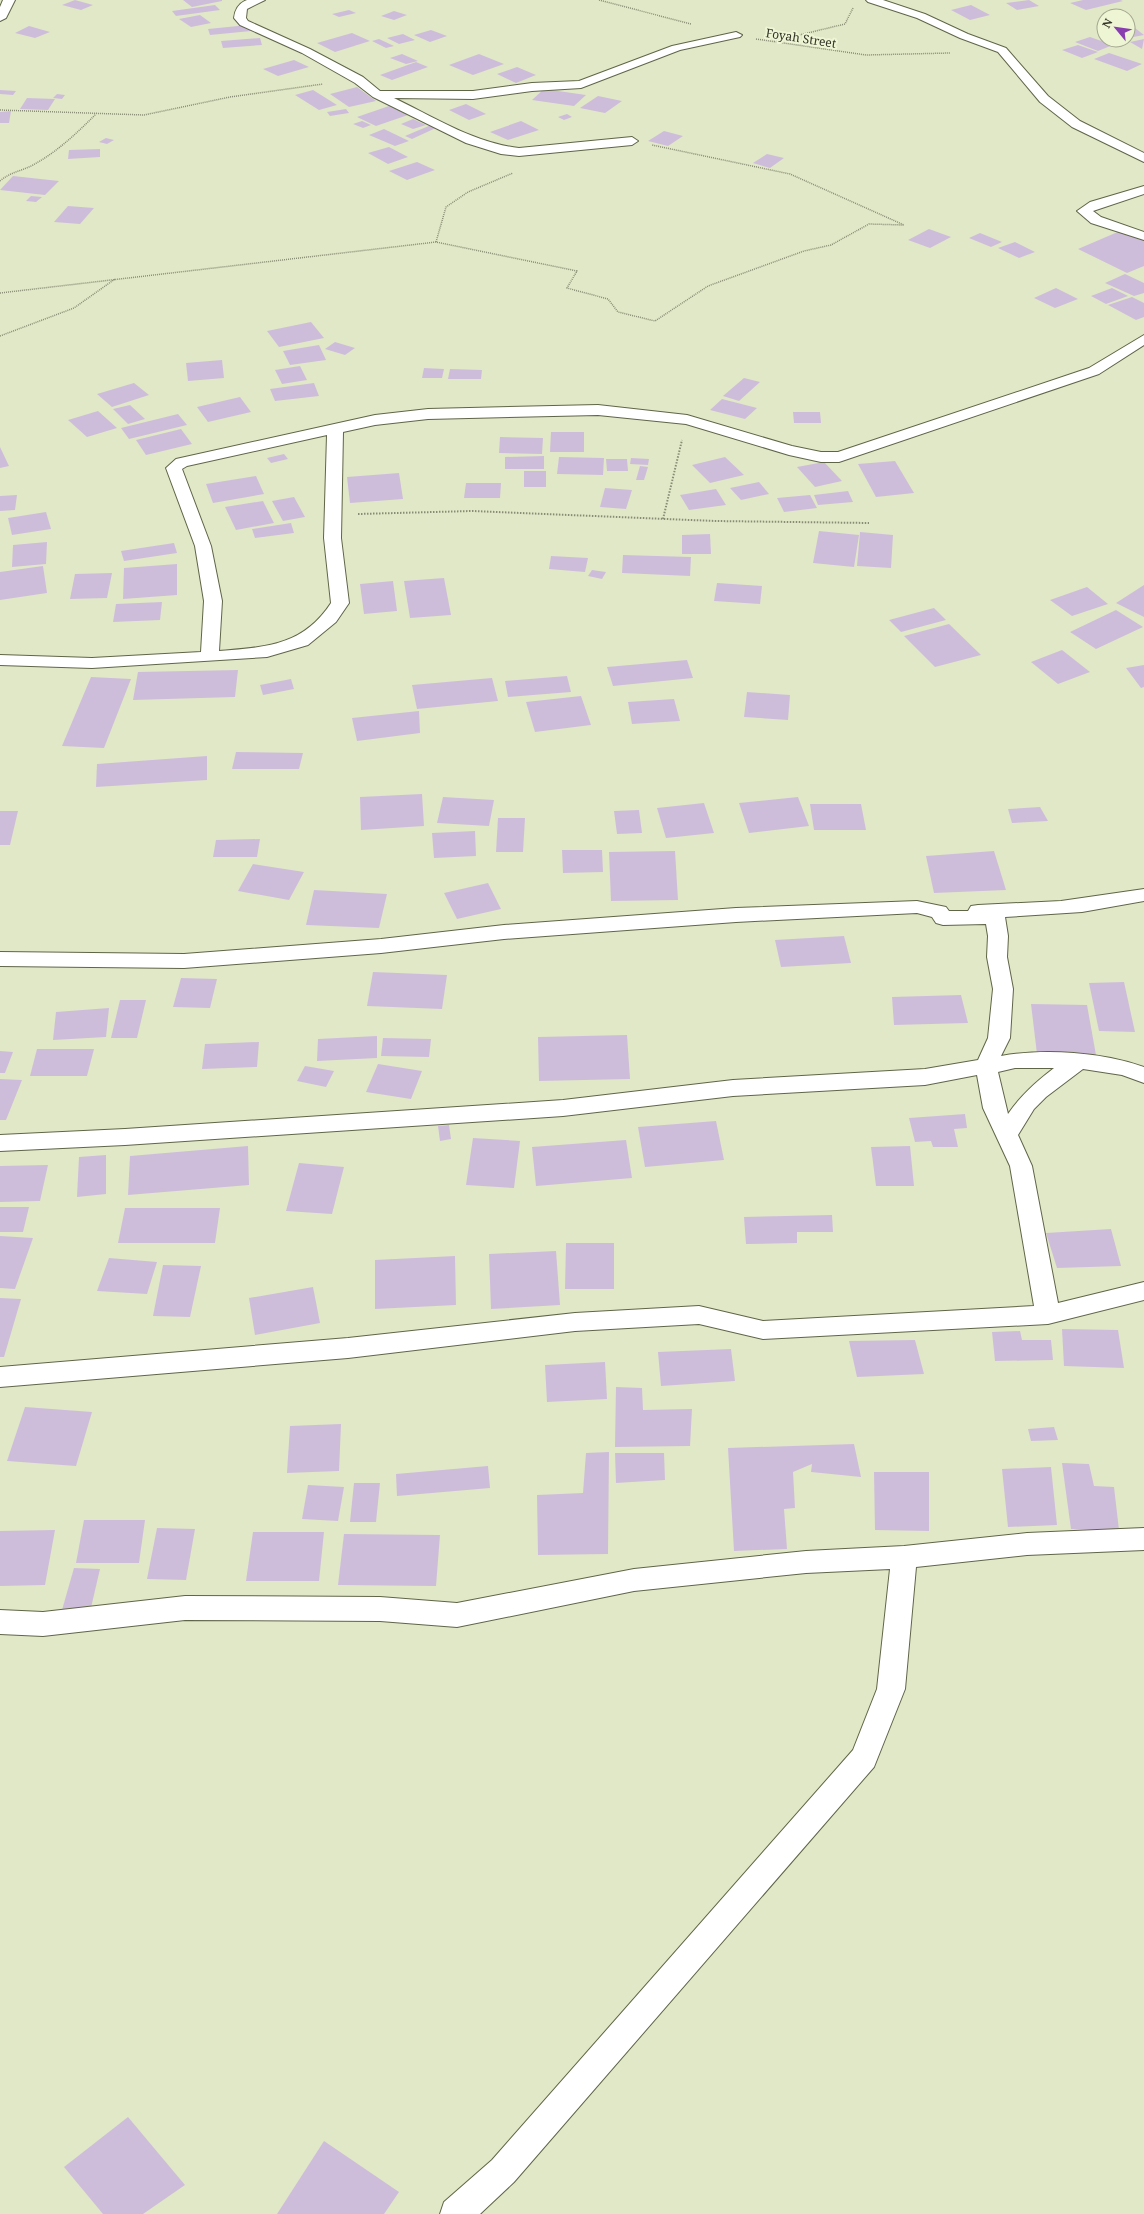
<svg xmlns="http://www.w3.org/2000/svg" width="1144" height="2214" font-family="'Noto Serif',serif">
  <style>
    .building { fill: #cebdda }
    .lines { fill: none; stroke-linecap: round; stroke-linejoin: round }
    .street-casing { stroke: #5f6547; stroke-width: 2 }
    .path-far1 { stroke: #888c75; stroke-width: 1.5; stroke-dasharray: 1 1; stroke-linecap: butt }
    .path { stroke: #888c75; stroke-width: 2; stroke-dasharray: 1.5 1.5; stroke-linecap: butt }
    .street { fill: #fff; fill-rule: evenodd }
    .labels { text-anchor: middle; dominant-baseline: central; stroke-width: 4; stroke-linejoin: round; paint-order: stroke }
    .far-street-label { font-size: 12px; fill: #323427; stroke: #eef5d4 }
  </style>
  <rect width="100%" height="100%" fill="#e1e8c7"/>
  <g class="building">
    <polygon points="75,0 93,5 81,10 62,5"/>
    <polygon points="183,0 222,0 222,1 192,7"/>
    <polygon points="1029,0 1039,6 1017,10 1006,3"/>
    <polygon points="1083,0 1120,0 1123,1 1086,10 1070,3"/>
    <polygon points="215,5 220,10 176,16 172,11"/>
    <polygon points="971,5 990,15 970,20 951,10"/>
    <polygon points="349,10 356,13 339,17 332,14"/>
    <polygon points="394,11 407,15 394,20 381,16"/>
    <polygon points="200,15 211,23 191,27 179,19"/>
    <polygon points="248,25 251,31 210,35 208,29"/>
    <polygon points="29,26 50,32 35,38 15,33"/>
    <polygon points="1135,28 1144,35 1128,38 1128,29"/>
    <polygon points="431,30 447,36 430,42 414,35"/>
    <polygon points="352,33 370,41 335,52 317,43"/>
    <polygon points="403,34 415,40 399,44 387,38"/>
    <polygon points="1090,37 1113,45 1098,51 1075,42"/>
    <polygon points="260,38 262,45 223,48 221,41"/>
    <polygon points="379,39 394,46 386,48 372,41"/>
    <polygon points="1144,39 1142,49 1130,42"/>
    <polygon points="1078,45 1098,52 1082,58 1062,50"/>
    <polygon points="1109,53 1142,64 1127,71 1094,59"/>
    <polygon points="402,54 418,61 406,64 390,58"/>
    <polygon points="479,54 504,64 473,75 449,65"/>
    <polygon points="294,60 309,67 278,76 263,69"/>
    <polygon points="416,62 428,67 392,80 380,75"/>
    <polygon points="517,67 536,75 516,83 497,74"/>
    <polygon points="357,87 376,101 349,107 330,94"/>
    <polygon points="544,89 586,95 574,106 532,100"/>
    <polygon points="0,90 16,91 13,95 0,94"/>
    <polygon points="313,90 337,105 319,110 295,95"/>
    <polygon points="57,94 65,95 62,99 53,98"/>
    <polygon points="598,96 622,101 605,113 580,108"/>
    <polygon points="27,98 55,99 48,110 20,109"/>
    <polygon points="466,104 486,114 469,120 449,110"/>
    <polygon points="389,106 408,115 376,126 357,117"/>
    <polygon points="346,109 349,113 330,116 327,112"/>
    <polygon points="11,111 9,123 0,123 0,112"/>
    <polygon points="567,114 572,117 564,120 558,117"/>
    <polygon points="413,119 426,125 413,129 401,124"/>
    <polygon points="362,121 371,125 363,128 353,124"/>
    <polygon points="521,121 539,130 508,140 490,132"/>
    <polygon points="431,125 438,127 412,139 405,136"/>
    <polygon points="384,129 409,141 395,146 369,135"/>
    <polygon points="664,131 683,136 668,146 648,141"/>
    <polygon points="106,138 114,140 107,144 99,142"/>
    <polygon points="389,147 408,157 388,164 368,153"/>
    <polygon points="100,149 100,157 68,159 69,150"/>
    <polygon points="767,154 784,158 770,168 753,163"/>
    <polygon points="417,162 435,170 407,180 389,171"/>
    <polygon points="13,176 59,181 45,195 0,190"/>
    <polygon points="31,196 42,197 36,202 26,201"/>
    <polygon points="68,206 94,208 80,224 54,222"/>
    <polygon points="1127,228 1144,235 1144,266 1127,273 1078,249"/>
    <polygon points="929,229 951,237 930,248 908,240"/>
    <polygon points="980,233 1002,242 991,247 969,238"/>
    <polygon points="1015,242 1035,252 1019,258 998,248"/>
    <polygon points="1125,274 1144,283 1144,293 1134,296 1105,283"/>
    <polygon points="1056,288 1078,299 1055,308 1034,298"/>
    <polygon points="1112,288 1128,296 1106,304 1091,296"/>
    <polygon points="1132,297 1144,303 1144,317 1136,320 1108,305"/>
    <polygon points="311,322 324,338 279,347 267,331"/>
    <polygon points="335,342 355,348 345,355 325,349"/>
    <polygon points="319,345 326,360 290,365 283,351"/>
    <polygon points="222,360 224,378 188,381 186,363"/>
    <polygon points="300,366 307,380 282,384 275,370"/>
    <polygon points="424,368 444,369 442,378 422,378"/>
    <polygon points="450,369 482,370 481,379 448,379"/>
    <polygon points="744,378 760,382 739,401 723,396"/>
    <polygon points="134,383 149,395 112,407 97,394"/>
    <polygon points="314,383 319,396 275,401 270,389"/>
    <polygon points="240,397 251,412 208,422 197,407"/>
    <polygon points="722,399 757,408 745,419 710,410"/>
    <polygon points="130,405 145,419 128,424 113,409"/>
    <polygon points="98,411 117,428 87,437 68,420"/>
    <polygon points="793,412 820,412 821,423 794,423"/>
    <polygon points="178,414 187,425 129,439 121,428"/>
    <polygon points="181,429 192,444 146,455 136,440"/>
    <polygon points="551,432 584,432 584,452 550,452"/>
    <polygon points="500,437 543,438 542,454 499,453"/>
    <polygon points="0,447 9,466 0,468"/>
    <polygon points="284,454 288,459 271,463 267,458"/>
    <polygon points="544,456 544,469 505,469 505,457"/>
    <polygon points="559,457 604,458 603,475 557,474"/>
    <polygon points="725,457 744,475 710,483 692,465"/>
    <polygon points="631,458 649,459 648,465 630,464"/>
    <polygon points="606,459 627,459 628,471 607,471"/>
    <polygon points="895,461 914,493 876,497 858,464"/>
    <polygon points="824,462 842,481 815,487 797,467"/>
    <polygon points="640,466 648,467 644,480 636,480"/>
    <rect x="524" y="471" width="22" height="16"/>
    <polygon points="399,473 403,499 350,503 347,477"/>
    <polygon points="256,476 264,494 213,503 206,484"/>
    <polygon points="759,482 769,494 741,500 730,488"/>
    <polygon points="466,483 501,483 500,498 464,498"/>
    <polygon points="605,488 632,490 626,509 600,507"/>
    <polygon points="716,489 726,505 689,510 680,495"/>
    <polygon points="848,491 853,502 818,505 814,495"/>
    <polygon points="17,495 15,510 0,511 0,496"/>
    <polygon points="810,495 817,508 784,512 777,498"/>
    <polygon points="294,497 305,517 283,521 272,501"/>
    <polygon points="263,501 274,523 236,530 225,507"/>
    <polygon points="46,512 51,529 12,535 8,518"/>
    <polygon points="291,523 294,533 255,538 252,529"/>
    <polygon points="819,531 859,535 854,567 813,563"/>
    <polygon points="860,532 893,535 891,568 857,566"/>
    <polygon points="710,534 711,554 682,554 682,535"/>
    <polygon points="47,542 46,564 12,567 13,545"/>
    <polygon points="174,543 177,553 124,561 121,551"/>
    <polygon points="623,555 691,557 690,576 622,573"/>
    <polygon points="551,556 588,558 585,572 549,569"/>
    <polygon points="177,564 177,595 123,599 124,568"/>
    <polygon points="43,566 47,593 0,600 0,572"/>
    <polygon points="592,570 606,572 602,579 588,576"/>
    <polygon points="112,573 107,598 70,599 75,574"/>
    <polygon points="444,578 451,615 410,618 404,581"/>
    <polygon points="393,581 397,611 364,614 360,584"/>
    <polygon points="717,583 762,586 760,604 714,601"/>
    <polygon points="1144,585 1144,617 1116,603"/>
    <polygon points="1087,587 1108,604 1072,616 1050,600"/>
    <polygon points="162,602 160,620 113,622 116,604"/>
    <polygon points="934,608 946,620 901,632 889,620"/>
    <polygon points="1116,610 1143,627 1096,649 1070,632"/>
    <polygon points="949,624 981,655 935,667 904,636"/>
    <polygon points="1062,650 1090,672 1058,684 1031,662"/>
    <polygon points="687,660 693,678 613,686 607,667"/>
    <polygon points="1144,665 1144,687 1141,688 1126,668"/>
    <polygon points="238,670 235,697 133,700 138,672"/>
    <polygon points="567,676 571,692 508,697 505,681"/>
    <polygon points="91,677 131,679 104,748 62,746"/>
    <polygon points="492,678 498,701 417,709 412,685"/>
    <polygon points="291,679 294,689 263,695 260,685"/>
    <polygon points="747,692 790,695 788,720 744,717"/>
    <polygon points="581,696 591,725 535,732 526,702"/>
    <polygon points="674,699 680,721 632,724 628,702"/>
    <polygon points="419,711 420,733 357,741 352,718"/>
    <polygon points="236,752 303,753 299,769 232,769"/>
    <polygon points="207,756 207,780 96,787 97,764"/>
    <polygon points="422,794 424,826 361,830 360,797"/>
    <polygon points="443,797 494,800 489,826 437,823"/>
    <polygon points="798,797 809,826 749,833 739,803"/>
    <polygon points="704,803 714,833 666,838 657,808"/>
    <polygon points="810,804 861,804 866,830 814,830"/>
    <polygon points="1040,807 1048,821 1012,823 1008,809"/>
    <polygon points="639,810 642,833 617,834 614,811"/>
    <polygon points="0,811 18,811 10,845 0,845"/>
    <polygon points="498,818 525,818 523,852 496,852"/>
    <polygon points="475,831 476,856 434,858 432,833"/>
    <polygon points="260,839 257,857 213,857 216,840"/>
    <polygon points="562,850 602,850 603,872 563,873"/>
    <polygon points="675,851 678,900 611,901 609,852"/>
    <polygon points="994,851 1006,890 934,893 926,856"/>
    <polygon points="253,864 304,872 289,900 238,891"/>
    <polygon points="488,883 501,909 457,919 444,893"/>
    <polygon points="314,890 387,894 379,928 306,925"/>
    <polygon points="844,936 851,963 781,967 775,940"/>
    <polygon points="373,972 447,975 442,1009 367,1006"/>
    <polygon points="181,978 217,979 210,1008 173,1007"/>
    <polygon points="1124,982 1135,1032 1099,1031 1089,983"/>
    <polygon points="961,995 968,1023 894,1025 892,997"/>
    <polygon points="120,1000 146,1000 137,1038 111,1038"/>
    <polygon points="1031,1004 1087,1005 1096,1055 1037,1054"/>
    <polygon points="109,1008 106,1037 53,1040 56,1012"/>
    <polygon points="627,1035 630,1079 539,1081 538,1037"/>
    <polygon points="377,1036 377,1058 317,1061 318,1039"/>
    <polygon points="383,1038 431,1039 429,1057 381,1056"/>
    <polygon points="259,1042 257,1067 202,1069 205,1044"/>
    <polygon points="37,1049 94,1049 87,1076 30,1076"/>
    <polygon points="0,1051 13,1052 5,1073 0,1073"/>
    <polygon points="378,1064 422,1071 411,1099 366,1092"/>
    <polygon points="305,1066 334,1071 326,1087 297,1081"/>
    <polygon points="0,1079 22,1080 6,1120 0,1120"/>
    <polygon points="965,1114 967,1128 954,1129 958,1147 933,1147 931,1141 915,1142 909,1118"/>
    <polygon points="716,1121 724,1160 645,1167 638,1127"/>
    <polygon points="449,1125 451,1139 440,1141 438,1126"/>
    <polygon points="473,1138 520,1141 514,1188 466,1185"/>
    <polygon points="626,1140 632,1178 536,1186 532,1147"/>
    <polygon points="248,1146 249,1185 128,1195 130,1156"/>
    <polygon points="910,1146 914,1186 876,1186 871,1147"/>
    <polygon points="106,1155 106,1194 77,1197 79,1157"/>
    <polygon points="299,1163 344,1167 332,1214 286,1211"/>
    <polygon points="48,1165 40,1201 0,1202 0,1166"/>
    <polygon points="0,1207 29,1207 23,1232 0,1232"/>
    <polygon points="125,1208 220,1208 215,1243 118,1243"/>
    <polygon points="832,1215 833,1232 797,1232 797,1243 746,1244 744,1217"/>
    <polygon points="1111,1229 1121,1266 1057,1268 1046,1233"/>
    <polygon points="0,1236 33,1238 15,1289 0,1288"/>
    <polygon points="566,1243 614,1243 614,1289 565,1289"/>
    <polygon points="556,1251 560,1305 491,1309 489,1254"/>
    <polygon points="455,1256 456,1305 375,1309 375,1260"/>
    <polygon points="109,1258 157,1262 147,1294 97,1291"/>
    <polygon points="163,1265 201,1266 190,1317 153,1316"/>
    <polygon points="313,1287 320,1323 255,1335 249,1298"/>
    <polygon points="0,1298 21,1299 4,1357 0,1357"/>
    <polygon points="1062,1329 1118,1330 1124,1368 1064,1366"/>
    <polygon points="1020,1331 1022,1340 1051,1340 1053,1360 995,1361 992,1332"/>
    <polygon points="915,1340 924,1374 857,1377 849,1341"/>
    <polygon points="731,1349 735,1381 661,1386 658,1352"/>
    <polygon points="605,1362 607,1399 547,1402 545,1365"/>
    <polygon points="616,1387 642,1388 643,1410 692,1409 690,1446 615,1447"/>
    <polygon points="25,1407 92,1412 76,1466 7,1461"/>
    <polygon points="341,1424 339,1471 287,1473 290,1426"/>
    <polygon points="1054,1427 1058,1440 1031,1441 1028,1429"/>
    <polygon points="854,1444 861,1477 811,1472 812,1464 793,1472 795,1508 784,1509 787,1549 734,1551 728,1448"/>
    <polygon points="609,1452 608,1554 538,1555 537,1495 583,1493 586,1453"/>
    <polygon points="615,1453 664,1453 665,1480 616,1483"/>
    <polygon points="1062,1463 1089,1464 1094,1486 1114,1487 1119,1530 1071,1529"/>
    <polygon points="488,1466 490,1488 397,1496 396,1474"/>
    <polygon points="1051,1467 1057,1525 1008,1527 1002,1469"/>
    <polygon points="874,1472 929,1472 929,1531 875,1530"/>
    <polygon points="354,1483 380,1483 376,1522 350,1522"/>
    <polygon points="308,1485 344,1487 338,1521 302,1519"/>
    <polygon points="84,1520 145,1520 139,1563 76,1563"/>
    <polygon points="157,1528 195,1529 186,1580 147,1579"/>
    <polygon points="55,1530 45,1585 0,1586 0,1531"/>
    <polygon points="253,1532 324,1532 319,1581 246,1581"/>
    <polygon points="344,1534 440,1535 436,1586 338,1585"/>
    <polygon points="74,1568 100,1569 90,1612 62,1610"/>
    <polygon points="128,2117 185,2185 143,2214 103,2214 64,2167"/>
    <polygon points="324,2141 399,2192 384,2214 277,2214"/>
  </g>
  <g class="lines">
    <defs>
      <g id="street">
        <polygon points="3,0 15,0 6,18 0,21 0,7"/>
        <path d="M247 0H265L247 9 246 18 248 21 310 49 363 77 380 91H473L532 83 579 81 672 46 736 32 742 35 740 37 680 50 581 88 532 91 473 99 394 98C434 117 474 143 519 148L632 137 638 141 632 145 519 156 501 154 466 143 373 97 355 83 302 53 240 25 234 18C235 9 239 3 247 0Z"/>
        <polygon points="866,0 883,0 925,14 968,34 1006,48 1048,96 1080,121 1144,153 1144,162 1072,127 1040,102 998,52 960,38 917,18 868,2"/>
        <polygon points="1144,186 1144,194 1093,211 1101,217 1144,232 1144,240 1091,223 1077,211 1090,202"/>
        <path d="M1144 335V345L1099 374 839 462H821L789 455 686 424 598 415 428 419 375 425 343 432 341 538 349 603 336 622 308 645 267 657 92 668 0 665V655L92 658 201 652 204 601 195 546 166 468 176 459 375 415 428 409 598 405 687 415 792 446 821 452H838L1089 368ZM327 435 324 538 331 603C303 646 266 647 219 651L222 601 211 546 182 469 187 466Z"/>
        <path d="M1144 889V901L1082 912 1005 917 1008 936 1007 957 1013 989 1010 1038 1001 1056C1044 1048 1103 1052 1144 1067V1083L1122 1075 1083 1069 1046 1097 1034 1109 1018 1135 1032 1166 1058 1303 1144 1282V1300L1048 1324 763 1339 699 1324 575 1331 348 1358 0 1387V1367L348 1338 575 1313 699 1306 763 1321 1034 1306 1010 1166 983 1108 977 1075 925 1085 733 1096 563 1116 125 1145 0 1151V1135L125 1129 563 1100 733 1080 925 1069 978 1060 988 1038 993 989 987 957 988 936 986 924 943 925 936 923 932 917 917 913 736 922 504 939 381 953 184 968 0 966V952L184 954 381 939 504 925 736 908 917 901 946 907 949 911H968L971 906 978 905 1061 901ZM1015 1068H1054C1036 1082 1021 1095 1008 1114L998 1072Z"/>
        <polygon points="1144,1528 1144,1550 1027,1555 916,1567 905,1689 874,1767 514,2182 480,2214 440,2214 444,2202 492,2160 853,1750 877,1689 890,1569 806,1573 634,1591 457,1627 380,1621 185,1620 43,1636 0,1634 0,1610 43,1612 185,1596 380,1597 457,1603 634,1569 806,1551 904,1546 1027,1533"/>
      </g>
    </defs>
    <use href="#street" class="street-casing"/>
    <g class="path-far1">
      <polyline points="599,0 691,24"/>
      <polyline points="756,39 866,55 950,53"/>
      <polyline points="774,41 845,24 853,8"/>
      <polyline points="0,110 144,115 230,97 323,84"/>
      <path d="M0 181C10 172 22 171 33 165 57 152 77 133 96 114"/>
      <polyline points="436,242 446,207 468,192 513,173"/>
      <polyline points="0,293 436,242 577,271 567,288 608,299 618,312 655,321 708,286 804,251 831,245 869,224 904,225 790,174 652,145"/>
      <polyline points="0,336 74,308 115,279"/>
    </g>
    <g class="path">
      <polyline points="358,514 472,511 715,521 869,523"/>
      <polyline points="663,519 682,440"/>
    </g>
    <use href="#street" class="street"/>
  </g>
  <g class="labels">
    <g class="far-street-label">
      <text transform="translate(801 38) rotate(9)">Foyah Street</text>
    </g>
  </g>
  <g transform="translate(1116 28) rotate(299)"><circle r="19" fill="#eef5d4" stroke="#a3a88f"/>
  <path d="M0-3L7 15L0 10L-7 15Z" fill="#893eb0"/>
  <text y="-6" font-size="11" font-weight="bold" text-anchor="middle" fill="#323427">N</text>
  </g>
</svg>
